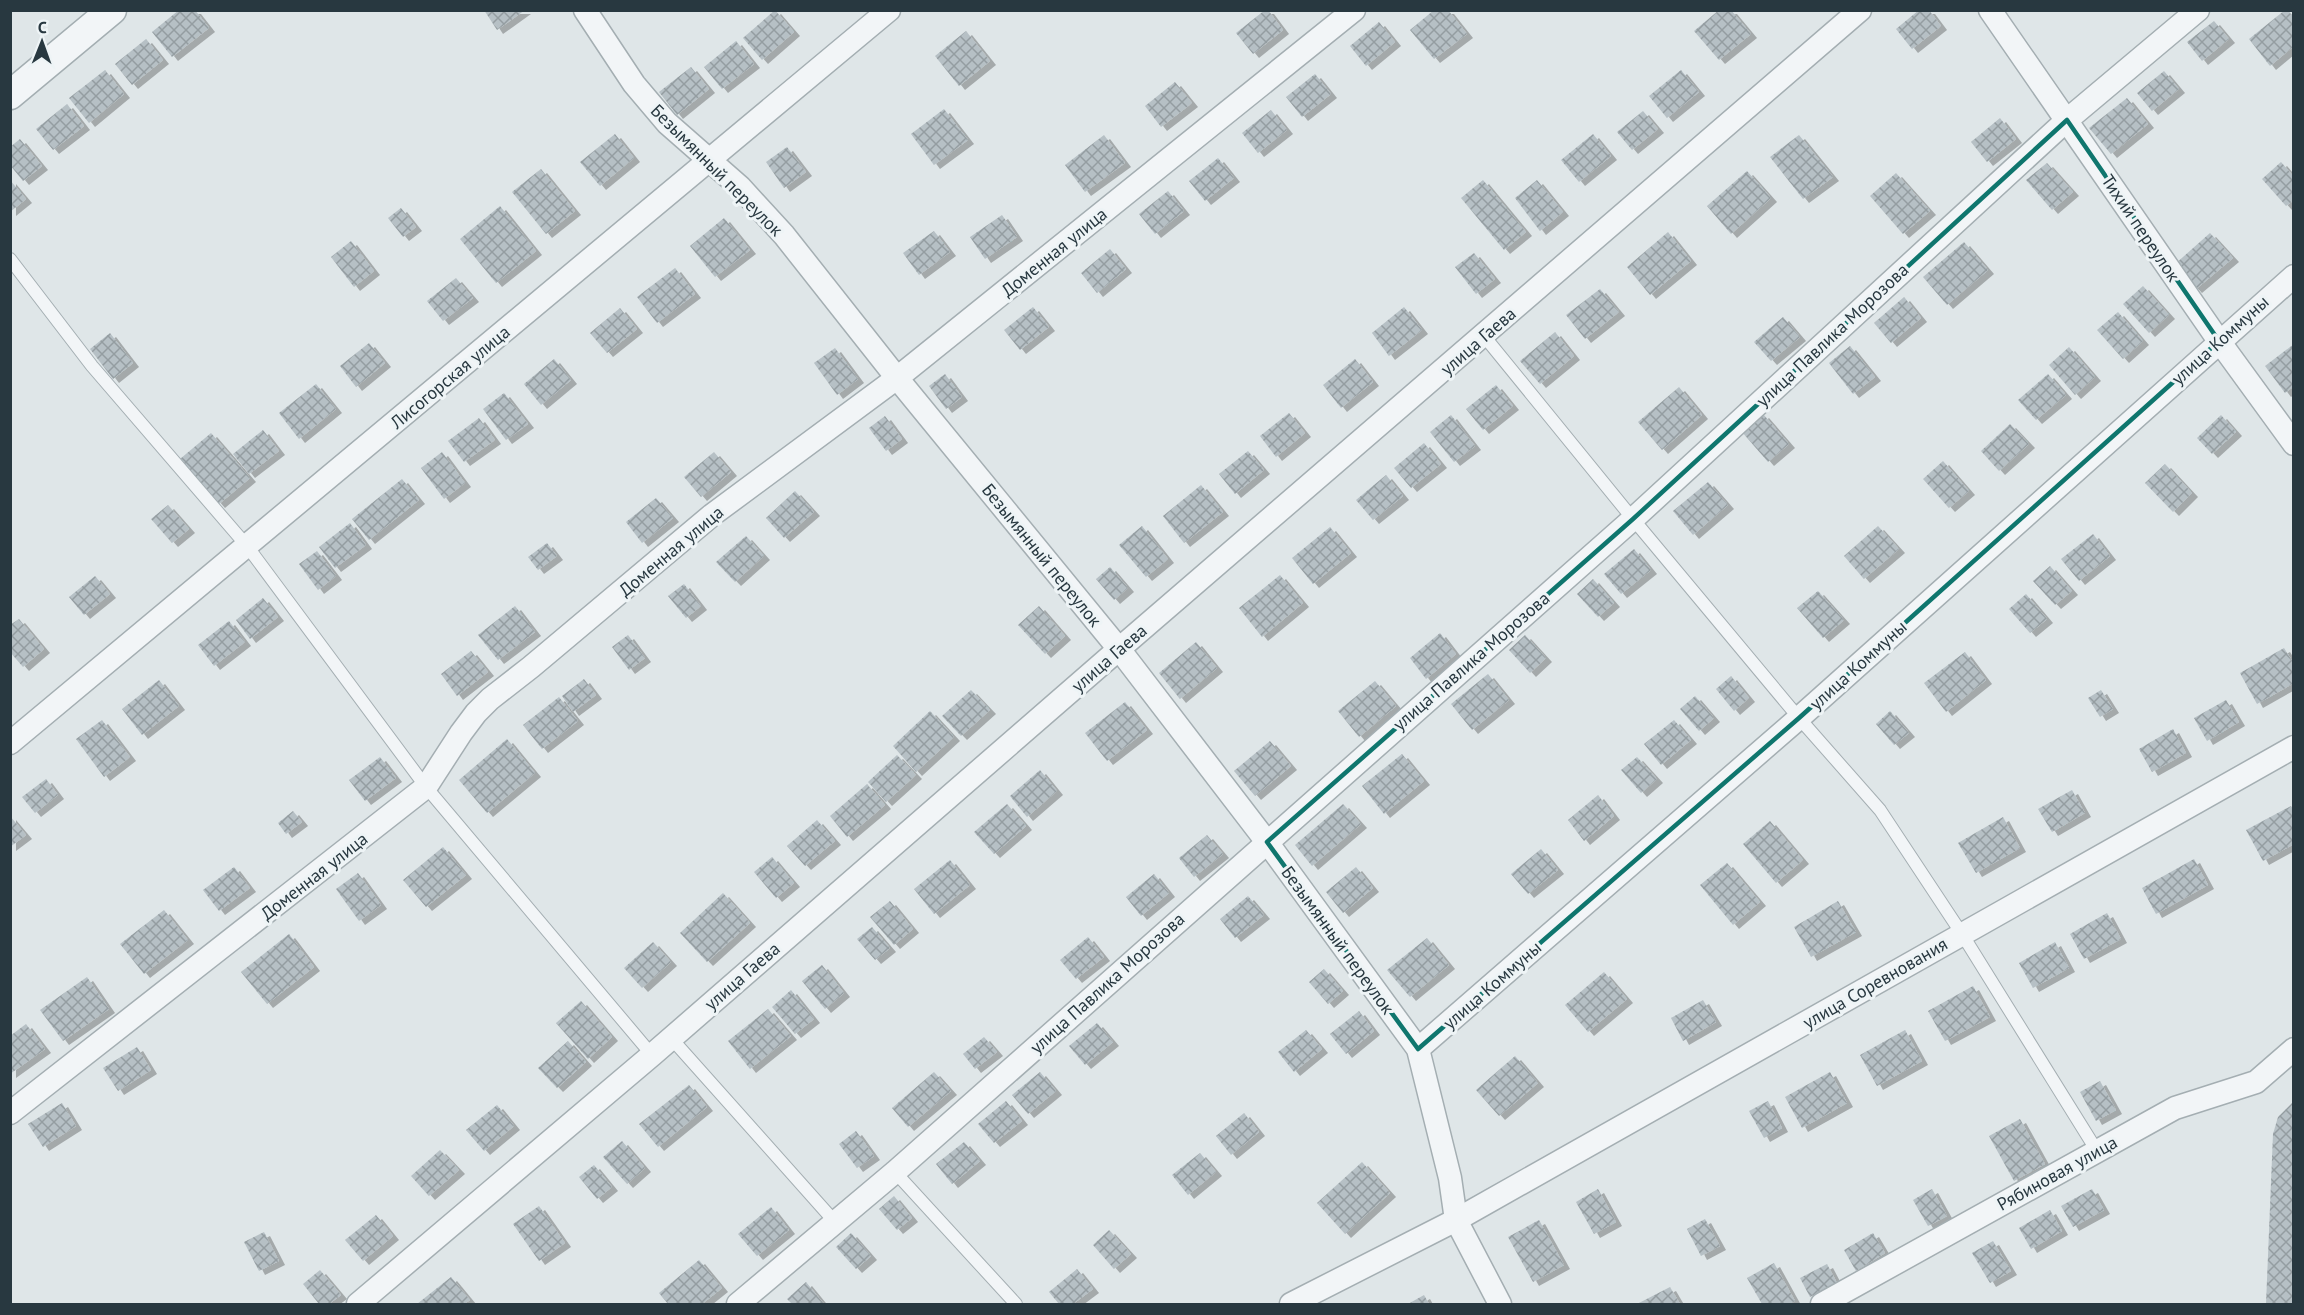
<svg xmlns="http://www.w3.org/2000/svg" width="2304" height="1315" font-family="'PT Sans',sans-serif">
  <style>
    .building { fill: url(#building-cross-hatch); filter: url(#shadow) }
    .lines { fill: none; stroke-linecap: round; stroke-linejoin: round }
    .service-casing { stroke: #a4aeb2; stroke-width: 14 }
    .minor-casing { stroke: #a4aeb2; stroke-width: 25 }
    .tertiary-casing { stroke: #a4aeb2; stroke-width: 31 }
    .service { stroke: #f2f5f7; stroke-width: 12 }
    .minor { stroke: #f2f5f7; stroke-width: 22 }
    .tertiary { stroke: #f2f5f7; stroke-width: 28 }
    .marked { fill: none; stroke: #0f766e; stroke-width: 4.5; stroke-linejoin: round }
    .labels { text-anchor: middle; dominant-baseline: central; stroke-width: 6; stroke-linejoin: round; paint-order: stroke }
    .street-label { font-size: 18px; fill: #283840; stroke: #eef4f6 }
  </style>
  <defs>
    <pattern id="building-cross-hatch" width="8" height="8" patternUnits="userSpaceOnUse" patternTransform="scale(1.5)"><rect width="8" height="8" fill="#b6c0c5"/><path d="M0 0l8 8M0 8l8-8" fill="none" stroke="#949da1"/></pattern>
    <filter id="shadow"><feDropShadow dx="6" dy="4" stdDeviation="0" flood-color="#0004"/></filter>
  </defs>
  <rect width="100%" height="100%" fill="#dfe6e8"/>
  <g class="building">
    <polygon points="179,10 195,10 209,28 172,57 152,32"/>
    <polygon points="484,10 525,10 497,30"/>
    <polygon points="775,10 794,32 762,60 743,38"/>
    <polygon points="1265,10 1268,10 1283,30 1253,54 1236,33"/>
    <polygon points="1434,10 1448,10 1467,34 1434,59 1410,30"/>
    <polygon points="1719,10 1731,10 1751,34 1719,60 1694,31"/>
    <polygon points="1919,10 1929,10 1941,26 1912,49 1896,29"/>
    <polygon points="2285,10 2288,10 2294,18 2294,46 2270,66 2249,39"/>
    <polygon points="2214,21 2229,39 2202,61 2187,42"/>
    <polygon points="1379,22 1395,42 1366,66 1350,46"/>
    <polygon points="966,31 990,61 959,86 935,56"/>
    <polygon points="146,39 163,60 132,85 115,64"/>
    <polygon points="736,41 754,64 722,89 704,67"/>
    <polygon points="691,67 709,89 677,115 659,92"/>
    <polygon points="105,70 124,94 89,123 69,98"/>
    <polygon points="1681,70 1699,92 1667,118 1649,96"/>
    <polygon points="2164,71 2179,89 2152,111 2137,93"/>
    <polygon points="1315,74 1331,94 1302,117 1286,97"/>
    <polygon points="1175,82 1192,103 1161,127 1145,106"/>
    <polygon points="2127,98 2148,124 2111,154 2089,128"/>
    <polygon points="67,104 84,126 53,150 36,129"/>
    <polygon points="944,109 968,140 934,165 911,134"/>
    <polygon points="1271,110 1287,130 1258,153 1242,133"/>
    <polygon points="1643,111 1658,129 1632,150 1617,132"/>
    <polygon points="2000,118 2016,139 1987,162 1971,142"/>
    <polygon points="615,134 634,158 600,186 580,162"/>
    <polygon points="1593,134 1611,156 1579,182 1561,160"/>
    <polygon points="1104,135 1125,163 1085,192 1065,165"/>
    <polygon points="1799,135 1833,177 1803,199 1770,157"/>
    <polygon points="20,139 42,166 23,181 10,165 10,147"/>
    <polygon points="787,147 806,172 784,188 766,162"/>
    <polygon points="1218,158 1234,178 1205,201 1189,181"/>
    <polygon points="2281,162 2294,177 2294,200 2286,206 2262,179"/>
    <polygon points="2047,163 2073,192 2052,210 2026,180"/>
    <polygon points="541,169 575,211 546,234 512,192"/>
    <polygon points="1747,171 1771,198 1731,234 1707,206"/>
    <polygon points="1896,173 1930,211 1903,234 1870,196"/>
    <polygon points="10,180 26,199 10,212"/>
    <polygon points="1483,180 1526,232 1504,250 1461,198"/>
    <polygon points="1537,180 1563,212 1540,231 1515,198"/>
    <polygon points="1168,191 1184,211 1155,234 1139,214"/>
    <polygon points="500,206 536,251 496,283 460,239"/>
    <polygon points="401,208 416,227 403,237 388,218"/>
    <polygon points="1002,215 1017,237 985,259 970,237"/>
    <polygon points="724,218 750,250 715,277 690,246"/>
    <polygon points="934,231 950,252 919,275 903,253"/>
    <polygon points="1668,232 1691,261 1650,295 1627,267"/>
    <polygon points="2210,233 2233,258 2196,289 2174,265"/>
    <polygon points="351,241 374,271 354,287 331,257"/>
    <polygon points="1964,242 1988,270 1947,305 1923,277"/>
    <polygon points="1110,249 1126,269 1097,293 1081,273"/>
    <polygon points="1474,253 1495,279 1476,294 1455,267"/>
    <polygon points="675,268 695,294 657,323 637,297"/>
    <polygon points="456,278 473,298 443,321 427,301"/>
    <polygon points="2143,286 2169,315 2149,333 2123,304"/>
    <polygon points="1600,289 1619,312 1585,339 1566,315"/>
    <polygon points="1904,297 1921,318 1891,343 1874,323"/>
    <polygon points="1033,307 1049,327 1020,350 1004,330"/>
    <polygon points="1404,307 1422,330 1389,356 1372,333"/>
    <polygon points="620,308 637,329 607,353 590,333"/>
    <polygon points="2118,312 2143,341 2123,359 2097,330"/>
    <polygon points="1783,317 1800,337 1771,361 1754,342"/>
    <polygon points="1555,332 1574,356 1540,384 1520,361"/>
    <polygon points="110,333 133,363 113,379 90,349"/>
    <polygon points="369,343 385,363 356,387 340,366"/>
    <polygon points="2294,344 2294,386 2285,393 2265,366"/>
    <polygon points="1850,346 1875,377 1853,394 1829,363"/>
    <polygon points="2069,347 2095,377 2075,395 2049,365"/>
    <polygon points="835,348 858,379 837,395 814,363"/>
    <polygon points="554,359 571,380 541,405 524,384"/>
    <polygon points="1355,359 1373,382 1341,408 1323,385"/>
    <polygon points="945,374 962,397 946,409 929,386"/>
    <polygon points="2048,374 2066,395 2036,420 2018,400"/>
    <polygon points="316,384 336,409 299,439 279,413"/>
    <polygon points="1496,385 1513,406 1483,430 1466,409"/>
    <polygon points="1679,387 1702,415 1662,450 1638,422"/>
    <polygon points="504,393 528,424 506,440 483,409"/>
    <polygon points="1289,413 1305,433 1276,457 1260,436"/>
    <polygon points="1763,414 1789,444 1768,462 1742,432"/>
    <polygon points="1451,415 1475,446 1454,462 1430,432"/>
    <polygon points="2221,415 2236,432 2212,454 2197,438"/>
    <polygon points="885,416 902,439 886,451 869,428"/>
    <polygon points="479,418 495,440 464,462 448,441"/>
    <polygon points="2010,424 2029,444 1999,471 1981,451"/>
    <polygon points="263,430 279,451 249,474 233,454"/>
    <polygon points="211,433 250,478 219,504 180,459"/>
    <polygon points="1424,443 1441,464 1411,488 1394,468"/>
    <polygon points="1248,451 1264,470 1235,494 1219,474"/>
    <polygon points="442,452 465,483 444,499 421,468"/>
    <polygon points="714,452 731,472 701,497 684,477"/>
    <polygon points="1943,461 1969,491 1949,508 1923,479"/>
    <polygon points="2165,464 2192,493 2173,512 2145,483"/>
    <polygon points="1386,475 1403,496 1373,520 1356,500"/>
    <polygon points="402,479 419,500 369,540 352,519"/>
    <polygon points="1708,482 1728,505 1693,535 1673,511"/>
    <polygon points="1201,485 1223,512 1184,543 1163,516"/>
    <polygon points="795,491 814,512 784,538 766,518"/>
    <polygon points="656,498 673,518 642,543 626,522"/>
    <polygon points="168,505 189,529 172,543 151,519"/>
    <polygon points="350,523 366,545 335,568 319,547"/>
    <polygon points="1142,526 1168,559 1146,577 1119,545"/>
    <polygon points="1878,526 1899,549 1864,579 1844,556"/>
    <polygon points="1330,527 1351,553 1313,584 1292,558"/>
    <polygon points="2093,534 2110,556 2079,581 2061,559"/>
    <polygon points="746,536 764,556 735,582 716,562"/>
    <polygon points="547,543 557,556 538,570 528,557"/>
    <polygon points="1634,549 1651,570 1621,594 1604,574"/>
    <polygon points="317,551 336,576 318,590 299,564"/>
    <polygon points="2050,566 2072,591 2055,605 2033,581"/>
    <polygon points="1110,567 1128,588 1114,600 1096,579"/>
    <polygon points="1280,575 1303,603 1262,637 1239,608"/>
    <polygon points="95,576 110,594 84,615 69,597"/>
    <polygon points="1593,579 1614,603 1598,617 1577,594"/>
    <polygon points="684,584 701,606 686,618 668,596"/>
    <polygon points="1818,591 1844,620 1823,638 1797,608"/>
    <polygon points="2026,594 2047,619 2030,633 2009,609"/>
    <polygon points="263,598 278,617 250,639 236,620"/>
    <polygon points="515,606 535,632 498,660 478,635"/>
    <polygon points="1039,606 1065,636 1045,654 1018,625"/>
    <polygon points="19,619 44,649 23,667 10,652 10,625"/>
    <polygon points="229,621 245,642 214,666 198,645"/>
    <polygon points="1440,633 1456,654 1426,679 1410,658"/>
    <polygon points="628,635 645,658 629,670 612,647"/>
    <polygon points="1525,635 1546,658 1530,673 1509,650"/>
    <polygon points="1196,642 1217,668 1180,699 1159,673"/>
    <polygon points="2284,648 2294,664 2294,683 2257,704 2240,673"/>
    <polygon points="471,651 488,672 457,696 441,674"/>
    <polygon points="1965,652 1986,680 1946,712 1924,683"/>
    <polygon points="1488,674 1509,700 1472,730 1451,704"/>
    <polygon points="1731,676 1749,698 1734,711 1716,689"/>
    <polygon points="584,679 596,695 573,712 562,696"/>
    <polygon points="159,680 179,706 142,735 122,709"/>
    <polygon points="1375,681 1396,706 1359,737 1338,711"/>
    <polygon points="971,690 990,710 961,736 942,716"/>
    <polygon points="2101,690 2113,709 2100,717 2088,698"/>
    <polygon points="1695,696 1714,718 1699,731 1680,709"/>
    <polygon points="559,697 578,721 542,749 523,725"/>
    <polygon points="2226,700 2239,722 2207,741 2194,718"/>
    <polygon points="1125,702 1147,730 1107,761 1085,733"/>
    <polygon points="930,711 954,737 916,772 893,746"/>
    <polygon points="1890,711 1909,733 1894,745 1876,724"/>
    <polygon points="102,720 130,757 104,777 76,739"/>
    <polygon points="1674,720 1691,740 1661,765 1644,744"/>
    <polygon points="2173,729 2186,753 2152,772 2139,749"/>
    <polygon points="507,739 535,773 487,813 459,780"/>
    <polygon points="1270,741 1291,766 1255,796 1234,771"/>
    <polygon points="1402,754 1424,781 1384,814 1362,786"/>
    <polygon points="897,755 916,775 886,802 868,782"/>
    <polygon points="380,757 396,778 365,801 349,780"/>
    <polygon points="1637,757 1657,779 1641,793 1621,770"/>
    <polygon points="1040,770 1057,791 1027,817 1010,796"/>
    <polygon points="46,779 58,795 35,813 22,797"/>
    <polygon points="867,784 885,805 847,837 830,816"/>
    <polygon points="2072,790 2085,813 2052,832 2038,809"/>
    <polygon points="1598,795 1614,816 1584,841 1568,820"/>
    <polygon points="1007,804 1026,826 994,854 974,832"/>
    <polygon points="1343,804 1361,824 1312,866 1295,845"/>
    <polygon points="2291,806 2294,810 2294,844 2263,861 2246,830"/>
    <polygon points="293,811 302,822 286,834 278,823"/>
    <polygon points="10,816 26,835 10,847"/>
    <polygon points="2003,817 2020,848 1976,873 1958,843"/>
    <polygon points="817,820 835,841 805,866 787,846"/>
    <polygon points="1770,821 1803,860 1776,883 1743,844"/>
    <polygon points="1207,835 1223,854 1194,877 1179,858"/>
    <polygon points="443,847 466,875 426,907 403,880"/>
    <polygon points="1541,849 1558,870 1528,894 1511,874"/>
    <polygon points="772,857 794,883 776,898 754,872"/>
    <polygon points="2194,859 2208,885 2156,914 2142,888"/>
    <polygon points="950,860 970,885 934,914 914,889"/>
    <polygon points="1727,863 1760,902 1733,925 1700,885"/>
    <polygon points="234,867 250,888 219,911 203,890"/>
    <polygon points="1356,867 1373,888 1343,913 1326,892"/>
    <polygon points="358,873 381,905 359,921 336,889"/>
    <polygon points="1154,874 1169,893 1141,916 1126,897"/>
    <polygon points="723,893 750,923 707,962 680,933"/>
    <polygon points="1248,896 1264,915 1235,938 1220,919"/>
    <polygon points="890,901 913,929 894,945 870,917"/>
    <polygon points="1838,901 1856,932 1811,957 1794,927"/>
    <polygon points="164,910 188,940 144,974 120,944"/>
    <polygon points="2107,913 2121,939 2084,959 2070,934"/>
    <polygon points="872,927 890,948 875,960 857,939"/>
    <polygon points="289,934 314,967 267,1004 241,972"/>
    <polygon points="1088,937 1104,957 1076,979 1060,960"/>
    <polygon points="1427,938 1449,965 1410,997 1387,970"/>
    <polygon points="653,942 671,962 642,988 624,968"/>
    <polygon points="2055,942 2069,968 2033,988 2019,963"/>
    <polygon points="822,965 844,993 825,1009 802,981"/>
    <polygon points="1324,969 1343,991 1328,1004 1309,982"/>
    <polygon points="1604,972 1627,999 1588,1032 1565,1005"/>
    <polygon points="87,977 109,1009 63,1041 40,1010"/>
    <polygon points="1973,986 1990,1017 1945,1041 1928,1011"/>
    <polygon points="791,990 814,1019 795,1034 772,1007"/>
    <polygon points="1703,1000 1716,1022 1683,1041 1671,1018"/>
    <polygon points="581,1001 612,1037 588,1059 556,1023"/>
    <polygon points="768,1009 791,1036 750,1069 728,1041"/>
    <polygon points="1359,1011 1374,1031 1346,1054 1330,1034"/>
    <polygon points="1097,1023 1113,1042 1085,1065 1069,1046"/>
    <polygon points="26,1024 45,1049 10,1074 10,1036"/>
    <polygon points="1306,1030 1322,1049 1294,1072 1278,1052"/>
    <polygon points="1905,1030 1922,1061 1877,1086 1860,1055"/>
    <polygon points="984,1037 997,1052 975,1069 963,1054"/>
    <polygon points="568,1041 586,1062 557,1088 538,1068"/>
    <polygon points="137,1047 151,1070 118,1091 103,1068"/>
    <polygon points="1515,1056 1538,1083 1499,1116 1476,1090"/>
    <polygon points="934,1072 951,1091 908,1127 892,1108"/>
    <polygon points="1040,1072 1056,1091 1028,1114 1012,1095"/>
    <polygon points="1830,1072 1847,1103 1802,1128 1785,1097"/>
    <polygon points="2100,1081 2116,1110 2096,1121 2080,1092"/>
    <polygon points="689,1085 707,1107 658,1147 639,1124"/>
    <polygon points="1006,1101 1022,1121 994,1143 978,1124"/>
    <polygon points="1768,1101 1782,1128 1764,1138 1749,1111"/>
    <polygon points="2294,1101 2294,1304 2266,1304 2273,1134 2278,1117"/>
    <polygon points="62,1103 76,1126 43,1147 28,1124"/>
    <polygon points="497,1105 514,1126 484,1151 466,1130"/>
    <polygon points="1244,1113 1259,1132 1231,1155 1216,1136"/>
    <polygon points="2020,1119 2045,1164 2014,1181 1989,1136"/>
    <polygon points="856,1131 874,1156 857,1168 839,1144"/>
    <polygon points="622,1141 645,1168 627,1184 603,1157"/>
    <polygon points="964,1142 980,1161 952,1184 936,1164"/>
    <polygon points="440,1150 459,1170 429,1196 411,1176"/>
    <polygon points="1200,1153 1216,1172 1188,1195 1172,1175"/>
    <polygon points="1362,1162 1390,1193 1345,1234 1317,1203"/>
    <polygon points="594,1165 612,1187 597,1199 579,1177"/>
    <polygon points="1598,1189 1616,1222 1594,1234 1576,1202"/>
    <polygon points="1932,1189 1947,1216 1928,1226 1913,1200"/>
    <polygon points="2092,1189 2104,1210 2073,1227 2061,1206"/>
    <polygon points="894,1196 912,1218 897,1230 879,1209"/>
    <polygon points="539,1206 565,1243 539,1261 513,1224"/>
    <polygon points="771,1207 789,1230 757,1256 738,1234"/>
    <polygon points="2050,1210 2062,1231 2031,1249 2019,1228"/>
    <polygon points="376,1215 393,1236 363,1261 345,1240"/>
    <polygon points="1705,1219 1720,1246 1701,1256 1687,1229"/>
    <polygon points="1539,1220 1564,1265 1533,1282 1508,1237"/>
    <polygon points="1109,1230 1131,1254 1114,1269 1093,1245"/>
    <polygon points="264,1232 279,1261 259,1271 244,1242"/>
    <polygon points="851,1233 871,1256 856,1269 836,1247"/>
    <polygon points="1873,1233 1885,1253 1856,1271 1844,1250"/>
    <polygon points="1993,1241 2011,1271 1990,1283 1972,1253"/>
    <polygon points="699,1260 722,1288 702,1304 668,1304 659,1293"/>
    <polygon points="1774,1263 1795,1301 1790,1304 1762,1304 1747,1278"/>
    <polygon points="1827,1264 1837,1283 1810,1297 1800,1278"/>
    <polygon points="1077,1269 1093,1289 1073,1304 1059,1304 1049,1292"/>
    <polygon points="320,1270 341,1295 329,1304 319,1304 303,1284"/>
    <polygon points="451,1277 470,1300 464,1304 417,1304"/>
    <polygon points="806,1282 824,1304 792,1304 787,1299"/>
    <polygon points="1670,1287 1680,1304 1637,1304"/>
    <polygon points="1424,1295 1429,1304 1408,1304"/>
  </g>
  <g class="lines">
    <defs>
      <g id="service">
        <polyline points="10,259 92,366 247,546 426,787 652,1055"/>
        <polyline points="1484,336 1633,519 1799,718 1880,810 1962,934 2097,1151"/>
        <polyline points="671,1038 835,1222"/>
        <polyline points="895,1172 1016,1304"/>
      </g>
      <g id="minor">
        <polyline points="585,10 634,84 667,123 740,187 784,235 897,378 1119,649 1267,842 1418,1049 1450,1178 1456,1220 1500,1304"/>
        <polyline points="1990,10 2219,341 2294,444"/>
        <polyline points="10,743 889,10"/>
        <polyline points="1418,1049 1799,718 2294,276"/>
        <polyline points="10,1113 426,787 461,733 476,713 490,699 531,667 712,515 897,378 1354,10"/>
        <polyline points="358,1304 652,1055 1119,649 1860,10"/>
        <polyline points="738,1304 895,1172 1633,519 2067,120 2198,10"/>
        <polyline points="1291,1304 1456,1220 2294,747"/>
        <polyline points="1822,1304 2175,1108 2256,1082 2294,1049"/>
      </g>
      <polyline id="tertiary" points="10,95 112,10"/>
    </defs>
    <use href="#service" class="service-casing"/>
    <use href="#minor" class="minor-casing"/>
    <use href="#tertiary" class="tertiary-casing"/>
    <use href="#service" class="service"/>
    <use href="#minor" class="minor"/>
    <use href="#tertiary" class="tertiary"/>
  </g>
  <path class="marked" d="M2067 120 2219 341 1799 718 1418 1049 1267 842 1633 519Z"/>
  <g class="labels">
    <g class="street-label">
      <text transform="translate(717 170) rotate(45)">Безымянный переулок</text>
      <text transform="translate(2141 228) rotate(56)">Тихий переулок</text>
      <text transform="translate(1054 252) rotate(-39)">Доменная улица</text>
      <text transform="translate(1832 335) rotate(-43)">улица Павлика Морозова</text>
      <text transform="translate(2220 340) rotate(-42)">улица Коммуны</text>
      <text transform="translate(1478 341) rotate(-41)">улица Гаева</text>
      <text transform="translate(450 377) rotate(-40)">Лисогорская улица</text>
      <text transform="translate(671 551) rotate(-40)">Доменная улица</text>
      <text transform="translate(1042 555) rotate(51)">Безымянный переулок</text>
      <text transform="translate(1109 658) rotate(-41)">улица Гаева</text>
      <text transform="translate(1471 661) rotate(-41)">улица Павлика Морозова</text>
      <text transform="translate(1858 665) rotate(-42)">улица Коммуны</text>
      <text transform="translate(314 876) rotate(-38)">Доменная улица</text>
      <text transform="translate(1338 940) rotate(54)">Безымянный переулок</text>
      <text transform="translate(742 976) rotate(-41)">улица Гаева</text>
      <text transform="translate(1107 983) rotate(-42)">улица Павлика Морозова</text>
      <text transform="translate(1875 983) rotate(-30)">улица Соревнования</text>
      <text transform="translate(1492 985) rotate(-41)">улица Коммуны</text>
      <text transform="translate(2057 1173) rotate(-29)">Рябиновая улица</text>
    </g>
  </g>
  <rect width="2304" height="1315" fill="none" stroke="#283840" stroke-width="24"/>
  <g transform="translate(42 42) rotate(1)" stroke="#eef4f6" stroke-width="4.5" paint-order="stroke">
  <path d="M0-4.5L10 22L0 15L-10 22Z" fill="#283840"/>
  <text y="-9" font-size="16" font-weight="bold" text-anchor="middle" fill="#283840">С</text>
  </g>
</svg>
